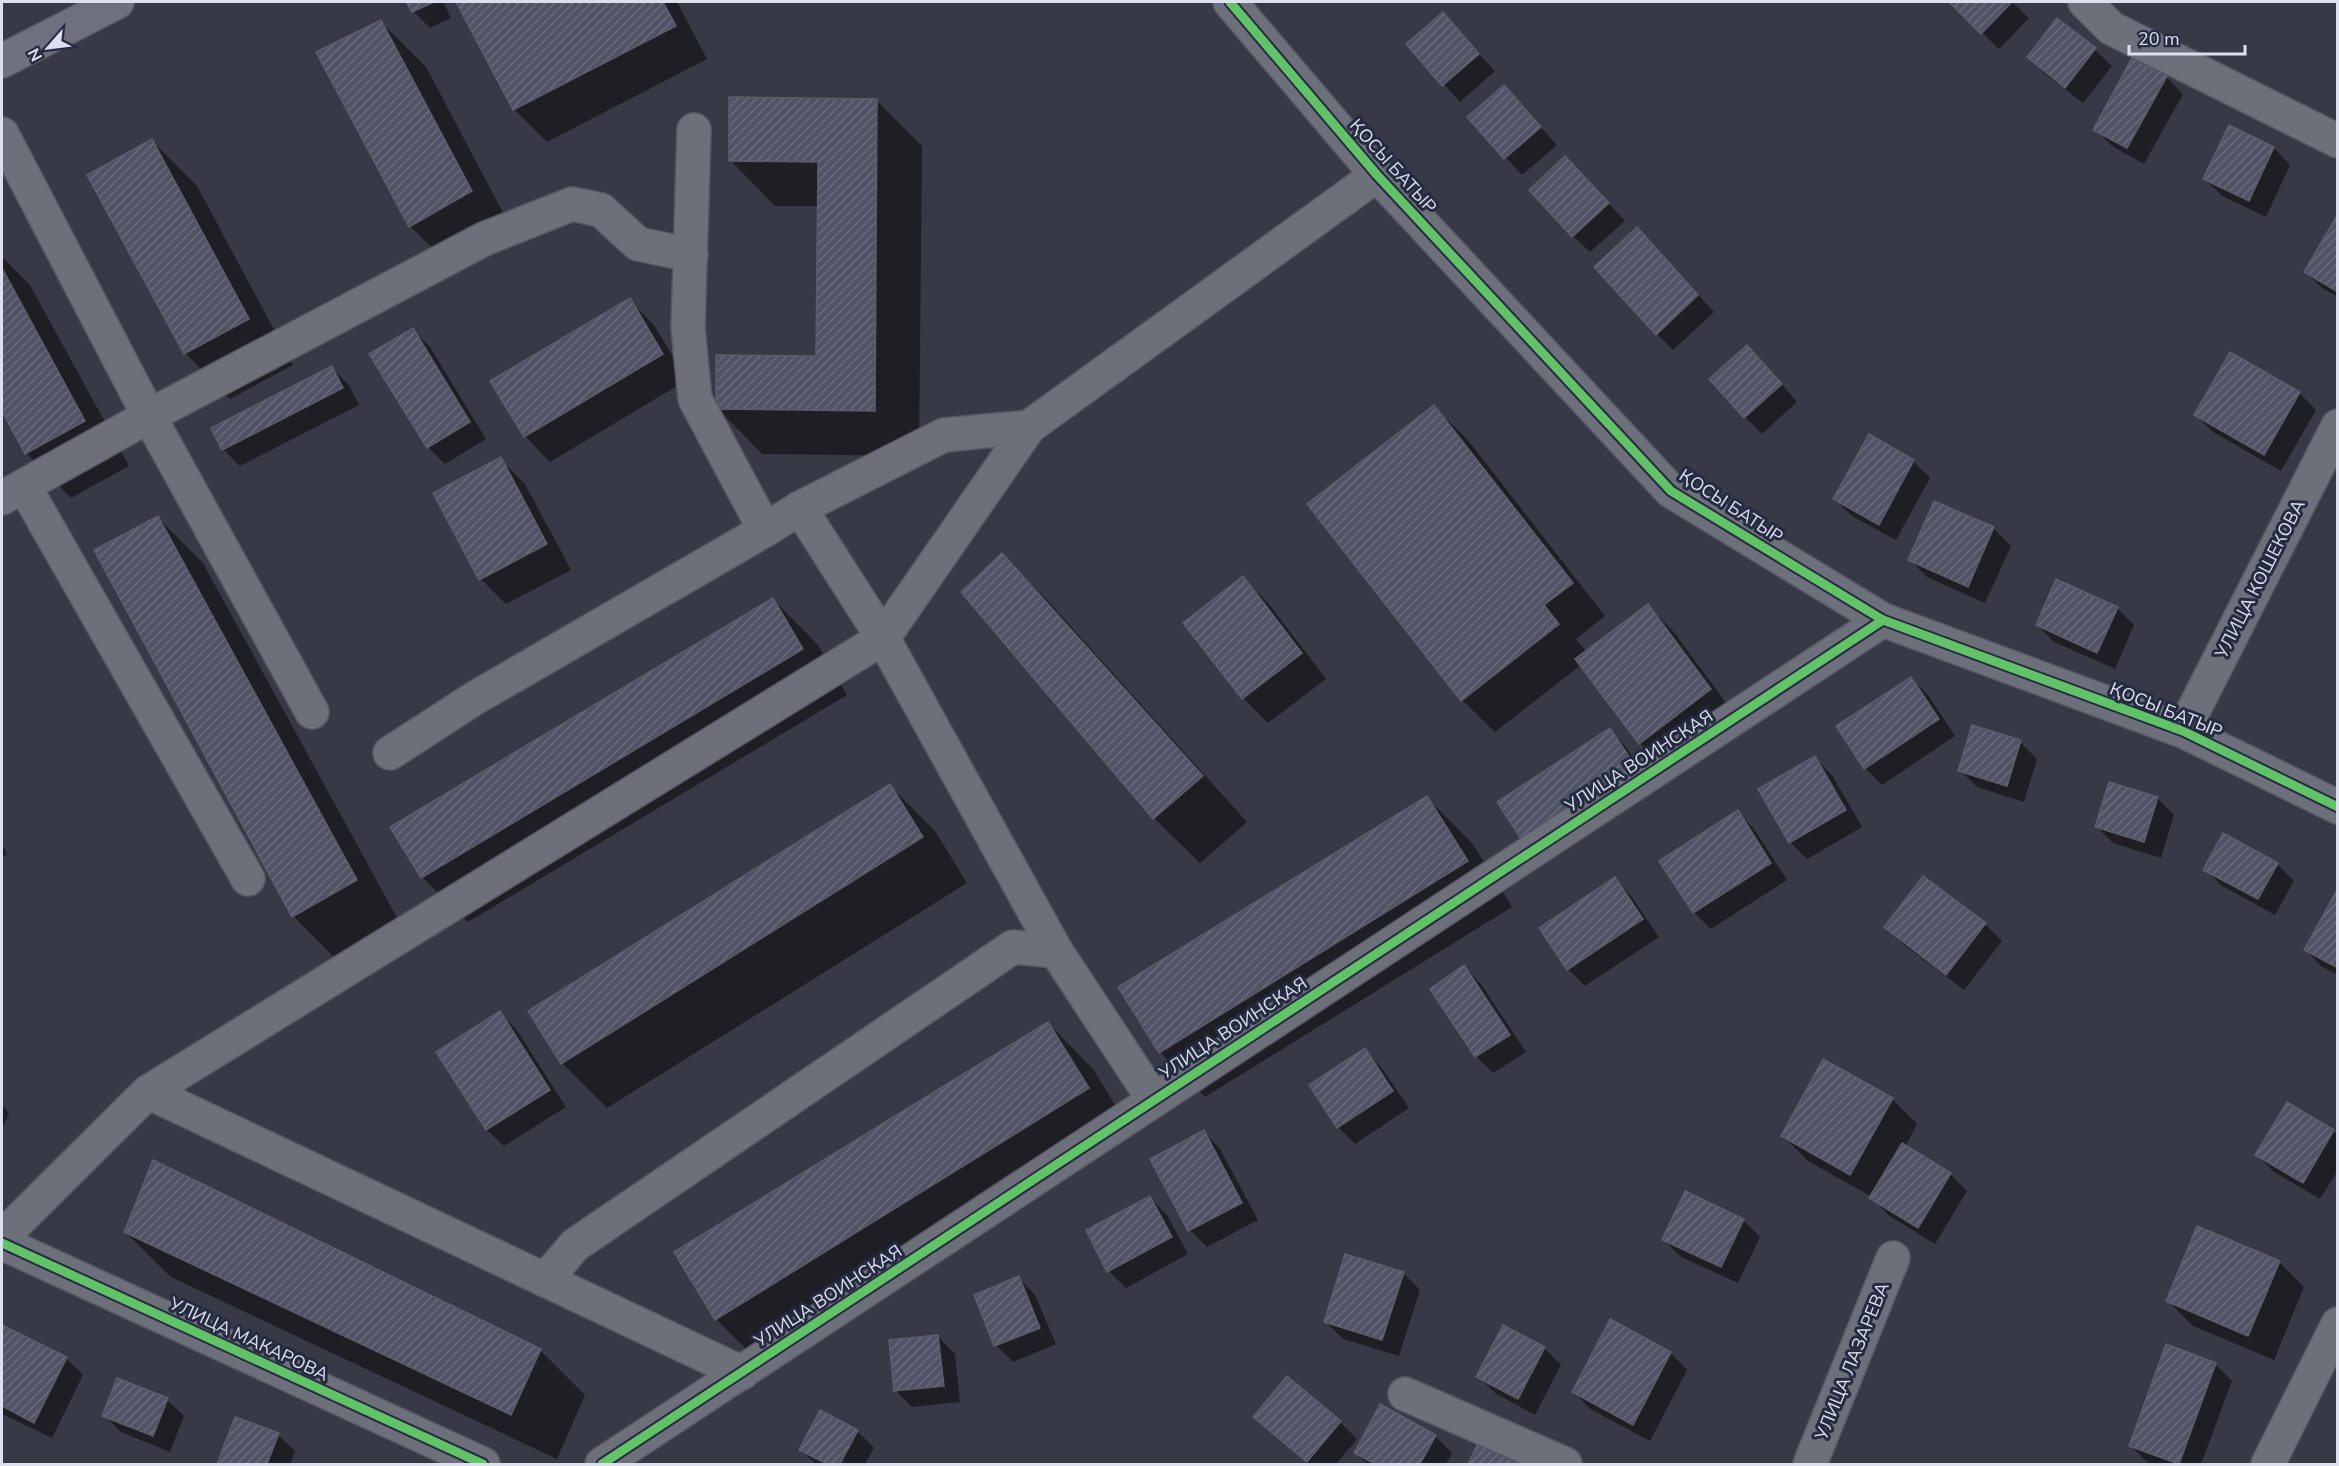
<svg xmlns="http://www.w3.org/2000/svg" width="2339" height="1466" font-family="'Nunito Sans',sans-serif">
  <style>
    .shadow { fill: #0007 }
    .building { fill: url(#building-hatch); stroke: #5b5d68; stroke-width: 1.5 }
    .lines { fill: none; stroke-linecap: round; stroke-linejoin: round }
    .minor-casing { stroke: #555862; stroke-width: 36 }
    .major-casing { stroke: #555862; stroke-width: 36 }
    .minor { stroke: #6d707a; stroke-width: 33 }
    .major { stroke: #6e717d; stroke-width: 33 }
    .cycleway-casing { stroke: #272b41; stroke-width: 13 }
    .cycleway { stroke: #61c268; stroke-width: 9 }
    .labels { text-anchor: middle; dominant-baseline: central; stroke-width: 6; stroke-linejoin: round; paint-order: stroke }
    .street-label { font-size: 18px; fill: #dce0ee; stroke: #272b41 }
  </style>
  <defs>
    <pattern id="building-hatch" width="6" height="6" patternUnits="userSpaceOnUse" patternTransform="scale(1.5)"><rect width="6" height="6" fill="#505365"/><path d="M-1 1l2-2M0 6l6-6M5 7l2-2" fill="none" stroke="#696b7b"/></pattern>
  </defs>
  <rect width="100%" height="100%" fill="#373a46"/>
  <g class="shadow">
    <polygon points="408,2 443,2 451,18 430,28 413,11"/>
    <polygon points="458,2 677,2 707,59 547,142 515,110"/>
    <polygon points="1951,2 2012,2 2029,18 1999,49"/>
    <polygon points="1442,14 1495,71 1460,102 1408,44"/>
    <polygon points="2058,20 2095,50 2112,66 2083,103 2045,74 2029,57"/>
    <polygon points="381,22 426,67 516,237 455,271 410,226"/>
    <polygon points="2166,77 2183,94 2144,164 2112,146 2095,129"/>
    <polygon points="1504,87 1557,145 1522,175 1469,117"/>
    <polygon points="877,101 922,146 919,456 762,454 717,408 818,358 819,206 775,206 730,160"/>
    <polygon points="2229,127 2274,148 2290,165 2266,217 2222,196 2205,179"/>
    <polygon points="152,141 197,186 293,365 230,399 185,353 89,175"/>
    <polygon points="1582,175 1625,221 1590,252 1573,236"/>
    <polygon points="2338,217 2338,297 2322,288 2305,271"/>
    <polygon points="1654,246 1714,312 1673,350 1657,334"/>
    <polygon points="2,257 30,285 129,466 71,498 26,453 2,408"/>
    <polygon points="629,300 654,325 687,380 550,462 525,436"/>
    <polygon points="413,330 430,347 486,439 445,464 428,447"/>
    <polygon points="1764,364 1797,402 1762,434 1745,417"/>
    <polygon points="332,368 349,385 359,405 240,466 223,449"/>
    <polygon points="2299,393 2316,410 2281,471 2213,432 2196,415"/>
    <polygon points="1434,407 1467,439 1605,616 1576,639 1587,652 1648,606 1673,631 1735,715 1665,768 1640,743 1581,665 1495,732 1462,700"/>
    <polygon points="1869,437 1913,461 1930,478 1896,540 1852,516 1835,499"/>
    <polygon points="500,459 525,484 571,570 506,604 481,579"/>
    <polygon points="1935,503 1994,529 2011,546 1985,603 1927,577 1910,560"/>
    <polygon points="158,518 203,563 401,925 338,961 293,916"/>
    <polygon points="1002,555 1047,600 1247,822 1200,863 1154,818 963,592"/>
    <polygon points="1243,578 1268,603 1326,679 1268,723 1243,698"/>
    <polygon points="773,599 818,645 847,695 468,922 422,877 392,827"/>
    <polygon points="2117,608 2134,625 2115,669 2054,642 2037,625"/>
    <polygon points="1911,678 1928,695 1955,736 1882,785 1865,768"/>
    <polygon points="1610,730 1626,747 1651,785 1524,841"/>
    <polygon points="2020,742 2037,759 2024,802 1977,787 1960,770"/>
    <polygon points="1815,758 1832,775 1862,827 1807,859 1790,842"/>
    <polygon points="890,786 935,831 967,883 607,1108 562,1063"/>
    <polygon points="1427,798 1472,843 1512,907 1205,1097 1160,1052"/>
    <polygon points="2157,798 2174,815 2161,858 2113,843 2096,826"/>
    <polygon points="1738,812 1754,829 1787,880 1711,929 1694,912"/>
    <polygon points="2,844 7,854 2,858"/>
    <polygon points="2277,864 2294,881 2275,915 2222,886 2205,869"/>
    <polygon points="1615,879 1631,896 1659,937 1585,986 1568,969"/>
    <polygon points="2338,891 2338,975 2322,967 2306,950"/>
    <polygon points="1985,924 2002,941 1964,990 1903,944 1886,927"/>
    <polygon points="1464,967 1481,984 1526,1052 1493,1073 1476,1056 1432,989"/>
    <polygon points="499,1013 516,1029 566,1107 504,1146 487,1130 438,1052"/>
    <polygon points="1048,1023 1093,1069 1133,1134 761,1364 716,1319"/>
    <polygon points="1364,1050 1381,1067 1409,1108 1355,1144 1338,1127"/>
    <polygon points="1892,1099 1917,1124 1905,1147 1950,1174 1967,1191 1935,1244 1888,1215 1872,1197 1808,1161 1783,1136"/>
    <polygon points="2,1105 9,1113 2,1130"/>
    <polygon points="2333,1131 2338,1135 2338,1170 2320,1199 2274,1172 2257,1155"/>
    <polygon points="1204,1132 1220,1149 1258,1220 1207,1247 1190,1230 1152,1159"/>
    <polygon points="1150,1198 1167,1215 1188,1254 1126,1288 1109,1271"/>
    <polygon points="1743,1220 1760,1237 1738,1283 1681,1257 1664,1240"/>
    <polygon points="125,1232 540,1350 585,1395 557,1459 171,1277"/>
    <polygon points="2279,1262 2304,1287 2274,1360 2193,1326 2168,1301"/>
    <polygon points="1403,1273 1420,1290 1399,1356 1343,1339 1326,1322"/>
    <polygon points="1019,1278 1035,1295 1056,1344 1013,1362 996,1345"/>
    <polygon points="2,1326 66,1358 83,1375 52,1438 2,1414"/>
    <polygon points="1504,1327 1544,1348 1561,1365 1535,1415 1495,1393 1478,1376"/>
    <polygon points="938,1337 955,1354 960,1402 912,1407 895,1390"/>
    <polygon points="1671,1353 1687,1370 1650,1441 1590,1409 1574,1392"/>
    <polygon points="2215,1364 2232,1381 2201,1464 2152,1464 2148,1463 2131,1446"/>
    <polygon points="167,1400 184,1416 170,1452 121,1432 104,1415"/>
    <polygon points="1255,1416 1340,1422 1357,1439 1336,1464 1309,1464"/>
    <polygon points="236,1418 278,1435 295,1451 290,1464 218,1464"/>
    <polygon points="857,1431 874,1448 865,1464 816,1464 801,1450"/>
    <polygon points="1435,1436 1452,1453 1446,1464 1367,1464 1356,1453"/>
    <polygon points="1477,1447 1519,1464 1470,1464"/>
  </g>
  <g class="building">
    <polygon points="406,2 434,2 412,12"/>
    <polygon points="456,2 663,2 676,26 513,110"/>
    <polygon points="1949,2 2012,2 1981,34"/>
    <polygon points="1443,12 1479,54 1442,86 1406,44"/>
    <polygon points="2057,18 2096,48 2065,88 2027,57"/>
    <polygon points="381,20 472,191 409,227 316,52"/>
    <polygon points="2132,58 2167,76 2127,148 2093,130"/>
    <polygon points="1504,85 1541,127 1504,159 1467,117"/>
    <polygon points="729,97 877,99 875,411 716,409 716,355 816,356 818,162 729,161"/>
    <polygon points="2229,125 2274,147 2249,201 2203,179"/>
    <polygon points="152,139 249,319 184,354 87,175"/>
    <polygon points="1565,156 1609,203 1572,237 1529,190"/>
    <polygon points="2338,214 2338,292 2304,272"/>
    <polygon points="1637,227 1698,295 1656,335 1594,267"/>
    <polygon points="2,268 85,421 25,454 2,411"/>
    <polygon points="630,298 663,354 524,437 490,381"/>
    <polygon points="413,328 470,422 427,448 369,354"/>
    <polygon points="1747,345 1782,384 1744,418 1709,379"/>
    <polygon points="2230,352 2300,392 2264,455 2194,415"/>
    <polygon points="332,366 343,388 222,450 211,428"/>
    <polygon points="1434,405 1573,583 1544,605 1559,624 1461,701 1307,504"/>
    <polygon points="1869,434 1914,460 1879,525 1833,499"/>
    <polygon points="501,457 547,544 479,580 433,493"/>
    <polygon points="1934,501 1994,527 1968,587 1908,560"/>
    <polygon points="158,516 357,880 292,917 94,550"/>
    <polygon points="1002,553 1203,776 1153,819 961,592"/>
    <polygon points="1243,576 1302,653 1242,699 1183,623"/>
    <polygon points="2056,579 2118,607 2097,653 2036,625"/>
    <polygon points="773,598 803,649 421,878 390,827"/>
    <polygon points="1648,604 1711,689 1639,744 1575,659"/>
    <polygon points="1911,677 1939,719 1864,769 1836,726"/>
    <polygon points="1972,725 2021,740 2007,786 1958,771"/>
    <polygon points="1610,728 1636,767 1523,842 1497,802"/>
    <polygon points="1815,756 1846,810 1789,843 1758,789"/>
    <polygon points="2109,782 2158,797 2144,842 2095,827"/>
    <polygon points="890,784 923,837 561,1064 528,1011"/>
    <polygon points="1427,796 1468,861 1159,1053 1118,987"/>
    <polygon points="1738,810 1771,863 1693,913 1659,861"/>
    <polygon points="2223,833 2278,863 2258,899 2203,870"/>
    <polygon points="1923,876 1986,923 1946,975 1884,927"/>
    <polygon points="1615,877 1643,919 1567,970 1539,928"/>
    <polygon points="2338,888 2338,968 2304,950"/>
    <polygon points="1464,965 1510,1035 1475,1057 1430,989"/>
    <polygon points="500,1011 550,1090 486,1130 436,1052"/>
    <polygon points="1048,1022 1089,1088 715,1320 674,1252"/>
    <polygon points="1365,1048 1393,1091 1337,1128 1309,1085"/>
    <polygon points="1823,1059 1893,1098 1850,1175 1781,1136"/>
    <polygon points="2287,1102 2334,1130 2303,1183 2255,1155"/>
    <polygon points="1204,1130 1242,1203 1188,1231 1150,1159"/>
    <polygon points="1902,1143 1951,1173 1918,1228 1869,1198"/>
    <polygon points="153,1160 541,1349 511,1415 124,1232"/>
    <polygon points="1685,1191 1744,1219 1721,1267 1662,1240"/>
    <polygon points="1150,1196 1172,1237 1107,1272 1086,1230"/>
    <polygon points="2197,1226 2280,1261 2248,1336 2166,1301"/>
    <polygon points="1345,1254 1404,1272 1382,1340 1324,1322"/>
    <polygon points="1019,1276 1040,1328 994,1346 974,1295"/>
    <polygon points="1610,1319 1671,1352 1633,1425 1572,1392"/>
    <polygon points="2,1325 67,1357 34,1423 2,1406"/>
    <polygon points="1503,1325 1545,1347 1518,1399 1476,1377"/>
    <polygon points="938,1335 944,1386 894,1391 889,1340"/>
    <polygon points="2166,1344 2216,1363 2179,1464 2129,1446"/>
    <polygon points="1287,1376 1341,1421 1307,1462 1253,1417"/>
    <polygon points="117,1378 168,1398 153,1436 102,1416"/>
    <polygon points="1380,1404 1436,1435 1420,1464 1375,1464 1354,1453"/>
    <polygon points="820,1410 858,1430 840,1464 827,1464 799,1450"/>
    <polygon points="235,1417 279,1433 267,1464 217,1464"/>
    <polygon points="1477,1445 1522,1464 1468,1464"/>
  </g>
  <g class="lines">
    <defs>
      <g id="minor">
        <polyline points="1230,2 1377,175 1671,491 1883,620 2183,731 2338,807"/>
        <polyline points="2085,2 2111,28 2338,141"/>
        <polyline points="694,130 688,328 695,399 765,530"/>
        <polyline points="2,134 149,416 312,712"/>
        <polyline points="24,486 248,879"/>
        <polyline points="2,498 149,416 484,239 572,204 601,210 638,244 691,255"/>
        <polyline points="800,508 883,638 1056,951"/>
        <polyline points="2183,731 2338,426"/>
        <polyline points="390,753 475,698 765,530 800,508 944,435 1029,427"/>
        <polyline points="148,1092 742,1373"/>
        <polyline points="2,1237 148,1092 883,638 1029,427 1377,175"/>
        <polyline points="2,1243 483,1464"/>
        <polyline points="545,1280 575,1245 1013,947 1056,951 1154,1100"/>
        <polyline points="1405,1394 1565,1464"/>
        <polyline points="602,1464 1883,620"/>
        <polyline points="1810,1464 1893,1258"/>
        <polyline points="2268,1464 2338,1324"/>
      </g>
      <polyline id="major" points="2,61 117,2"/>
    </defs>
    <use href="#minor" class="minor-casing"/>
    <use href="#major" class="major-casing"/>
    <use href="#minor" class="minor"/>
    <use href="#major" class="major"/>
    <defs>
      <g id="cycleway">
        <polyline points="1230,2 1377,175 1671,491 1883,620 2183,731 2338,807"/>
        <polyline points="2,1243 483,1464"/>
        <polyline points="602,1464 1883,620"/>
      </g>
    </defs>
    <use href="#cycleway" class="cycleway-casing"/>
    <use href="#cycleway" class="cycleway"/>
  </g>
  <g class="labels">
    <g class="street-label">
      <text transform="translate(1393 166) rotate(48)">ҚОСЫ БАТЫР</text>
      <text transform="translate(1731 506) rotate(33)">ҚОСЫ БАТЫР</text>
      <text transform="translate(2260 579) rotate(-63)">УЛИЦА КОШЕКОВА</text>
      <text transform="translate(2166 710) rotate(22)">ҚОСЫ БАТЫР</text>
      <text transform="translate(1639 761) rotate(-33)">УЛИЦА ВОИНСКАЯ</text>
      <text transform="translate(1233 1028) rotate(-33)">УЛИЦА ВОИНСКАЯ</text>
      <text transform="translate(828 1296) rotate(-33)">УЛИЦА ВОИНСКАЯ</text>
      <text transform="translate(249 1339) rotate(25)">УЛИЦА МАКАРОВА</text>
      <text transform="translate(1852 1361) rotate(-68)">УЛИЦА ЛАЗАРЕВА</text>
    </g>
  </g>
  <rect width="2339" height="1466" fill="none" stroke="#dce0ee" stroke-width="6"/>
  <g transform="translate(48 48) rotate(242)" stroke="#272b41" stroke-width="4.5" paint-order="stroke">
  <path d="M0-4.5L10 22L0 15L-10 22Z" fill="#dce0ee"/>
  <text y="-9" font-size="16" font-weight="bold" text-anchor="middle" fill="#dce0ee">N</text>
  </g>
  <path d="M2129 45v9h116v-9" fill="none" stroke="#dce0ee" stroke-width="3"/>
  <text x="2138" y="45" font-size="18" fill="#dce0ee" stroke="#272b41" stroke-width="4.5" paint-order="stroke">20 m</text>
</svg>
